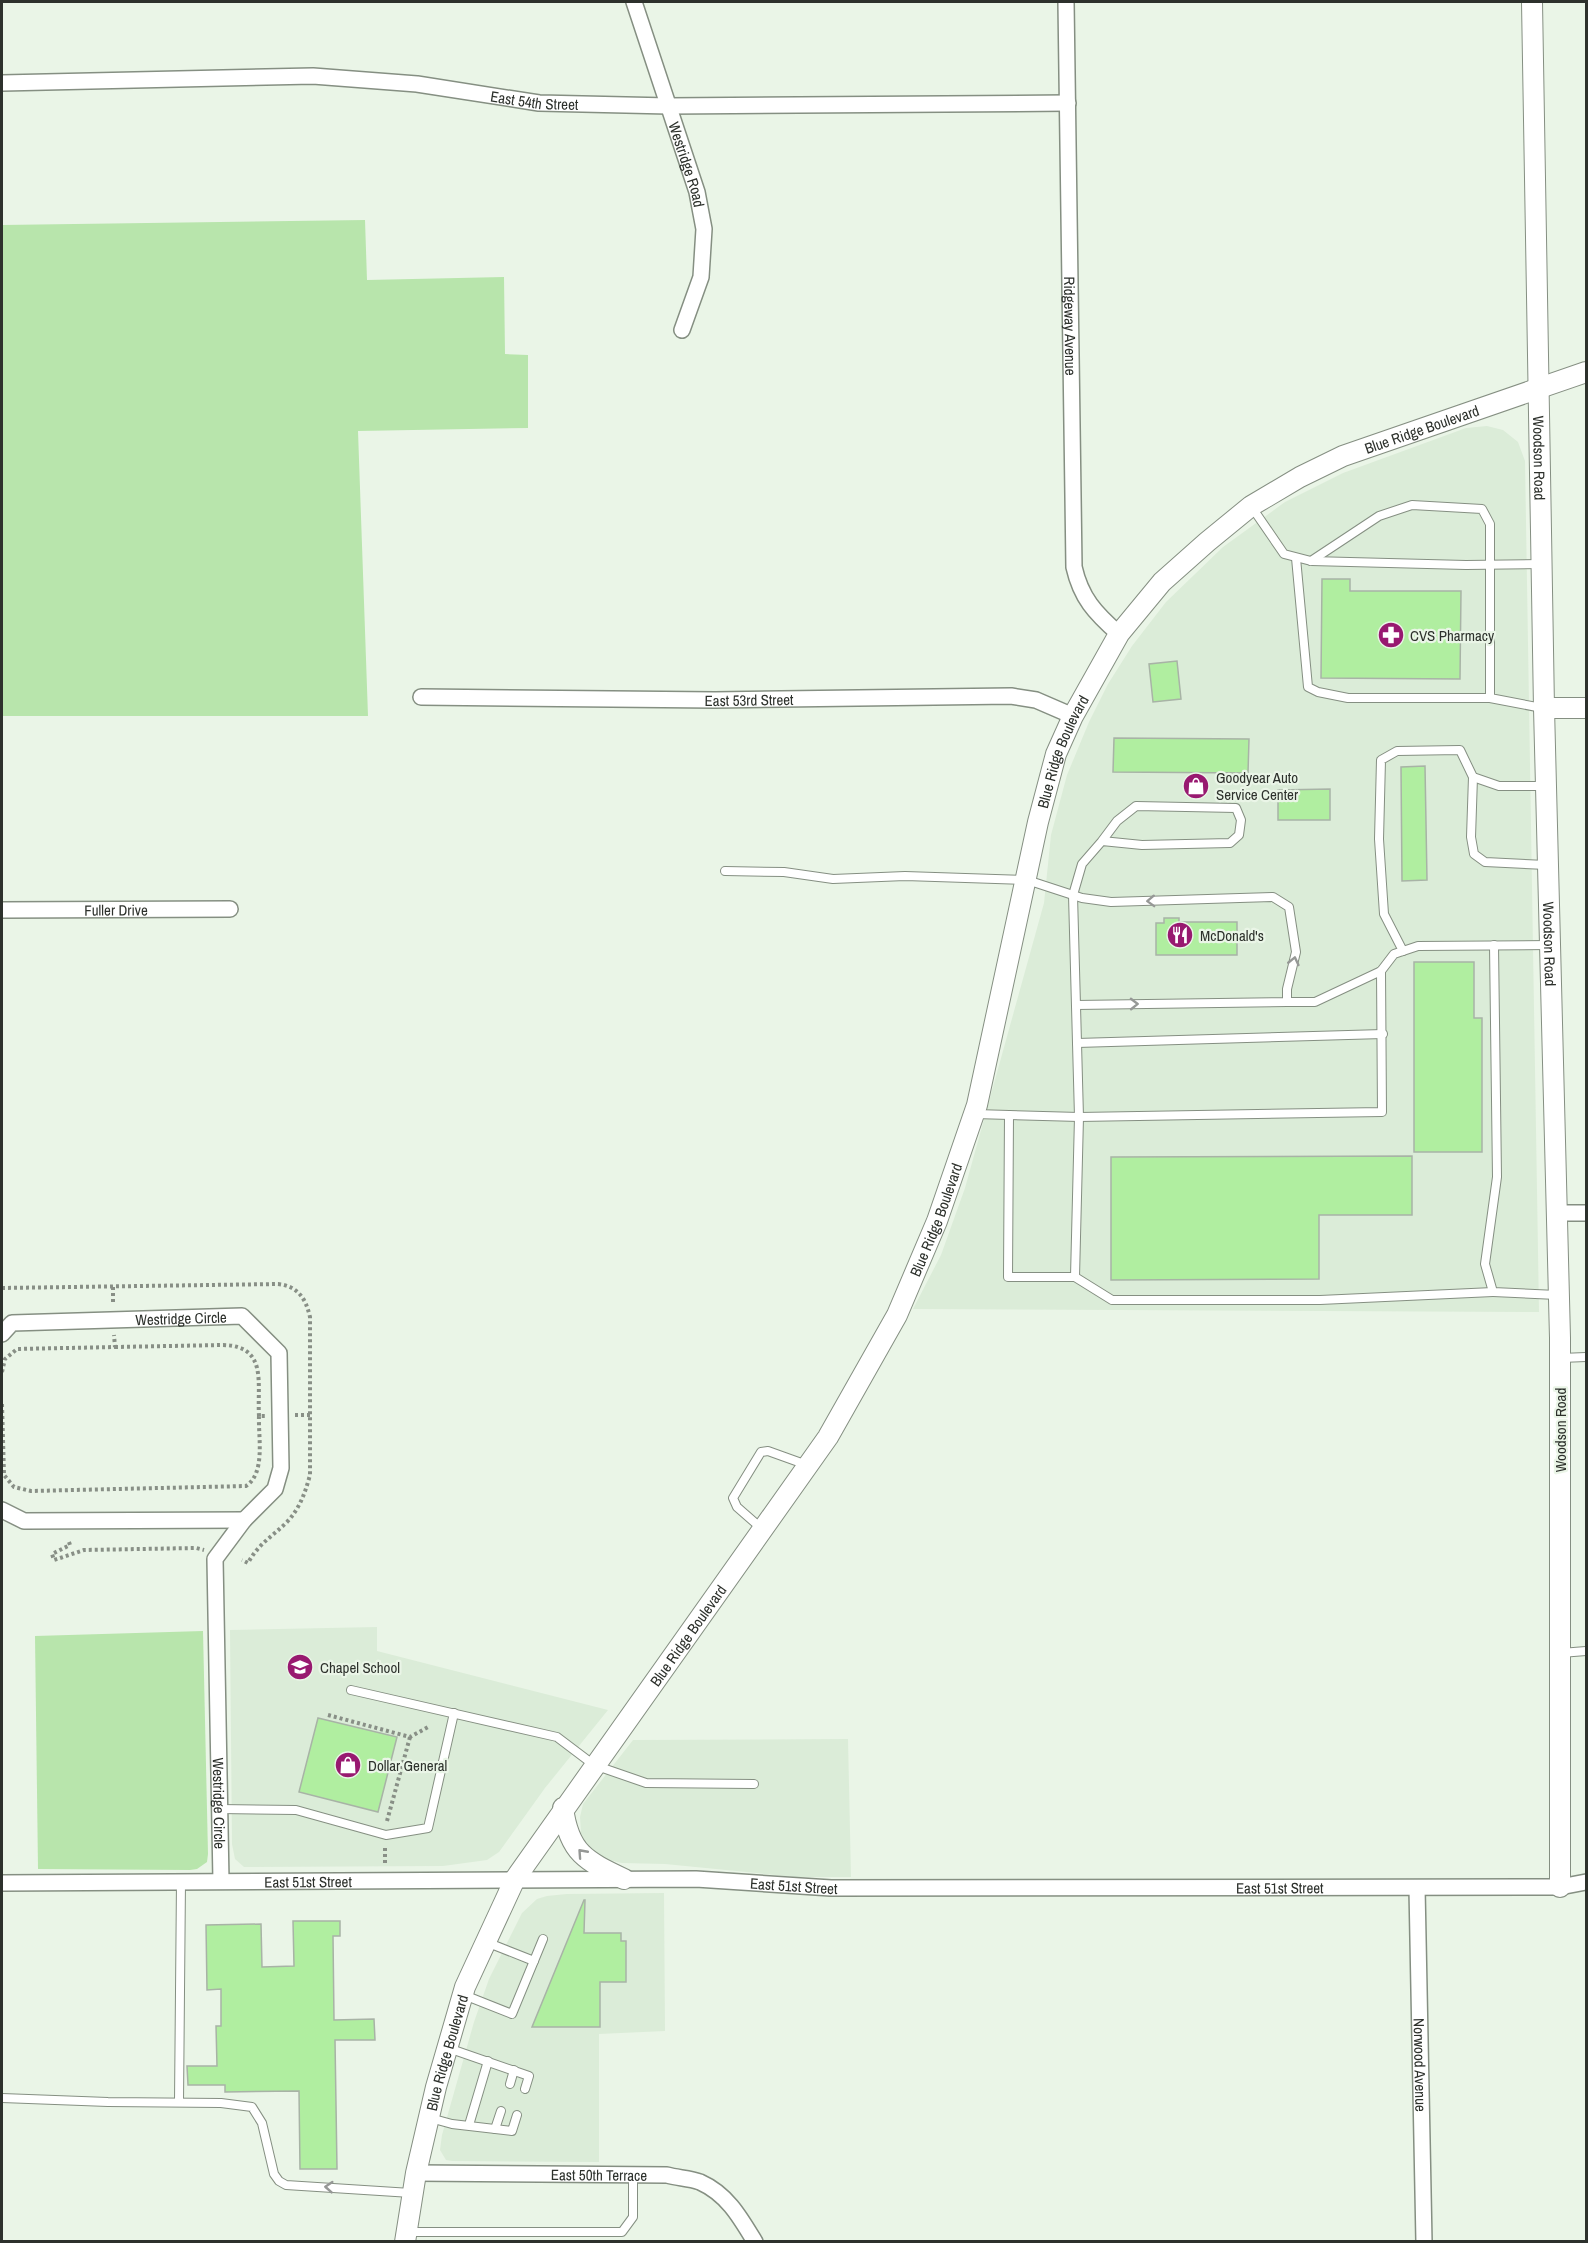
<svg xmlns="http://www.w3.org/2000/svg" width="1588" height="2243" font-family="'Archivo Narrow',sans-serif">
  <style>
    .built { fill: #dbecd8 }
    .green { fill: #b8e5ac }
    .building { fill: #b0eea0; stroke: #a8b3a6; stroke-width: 1.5 }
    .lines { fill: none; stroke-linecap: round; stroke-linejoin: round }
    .service-casing { stroke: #858f82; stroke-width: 10 }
    .minor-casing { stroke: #858f82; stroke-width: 18 }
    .tertiary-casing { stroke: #858f82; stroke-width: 22 }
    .path { stroke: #888f86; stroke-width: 4; stroke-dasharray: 3 3; stroke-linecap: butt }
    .service { stroke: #fff; stroke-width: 8 }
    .minor { stroke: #fff; stroke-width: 15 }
    .tertiary { stroke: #fff; stroke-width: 20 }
    .oneway { stroke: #969896 }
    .labels { text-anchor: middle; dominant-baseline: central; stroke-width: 4.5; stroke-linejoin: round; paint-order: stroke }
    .street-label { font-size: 15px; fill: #2d312c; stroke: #eaf5e7 }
    .poi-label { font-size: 15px; fill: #2d312c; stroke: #eaf5e7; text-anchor: start }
  </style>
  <rect width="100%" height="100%" fill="#eaf5e7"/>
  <g class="built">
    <polygon points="1487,426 1503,430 1518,442 1525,461 1539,1312 913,1309 941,1255 965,1188 1044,903 1051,835 1067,775 1089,722 1108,684 1132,646 1166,602 1223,547 1285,502 1343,473 1466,428"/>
    <polygon points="377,1627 377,1651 608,1710 545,1788 499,1852 487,1860 443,1866 244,1867 235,1859 232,1844 230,1630"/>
    <polygon points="848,1739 851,1877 796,1877 665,1864 622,1863 600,1858 589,1850 581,1833 580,1817 583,1804 633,1740"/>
    <polygon points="664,1893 665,2031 599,2034 599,2162 452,2161 446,2160 440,2150 442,2135 474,2022 489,1979 522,1913 537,1899 547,1896 567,1894"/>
  </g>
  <g class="green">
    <polygon points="365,220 367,280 504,277 505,354 528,355 528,428 358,431 368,716 2,716 2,225"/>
    <polygon points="203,1631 208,1854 207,1862 197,1869 190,1870 38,1869 35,1636"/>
  </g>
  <g class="building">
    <polygon points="1322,579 1350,579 1350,591 1461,591 1460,679 1321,678"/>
    <polygon points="1177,661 1181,699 1153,702 1149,664"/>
    <polygon points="1114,738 1249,739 1248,773 1113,772"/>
    <polygon points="1425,766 1427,880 1402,881 1401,767"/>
    <polygon points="1330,789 1330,820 1278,820 1278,790"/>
    <polygon points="1164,918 1179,918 1179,922 1237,922 1237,955 1156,955 1156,923 1164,923"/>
    <polygon points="1414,962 1474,962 1474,1018 1482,1018 1482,1152 1414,1152"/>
    <polygon points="1412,1156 1412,1215 1319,1215 1319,1279 1111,1280 1111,1157"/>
    <polygon points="318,1718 397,1737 378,1812 299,1792"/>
    <polygon points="584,1900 585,1900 584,1933 621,1933 621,1941 626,1941 626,1982 600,1982 600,2027 532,2027"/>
    <polygon points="293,1921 340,1921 340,1936 333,1936 334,2020 374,2019 375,2040 335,2040 337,2169 300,2169 299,2091 225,2092 225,2085 188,2085 187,2066 217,2066 216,2026 221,2026 221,1989 207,1990 206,1925 261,1924 262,1967 294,1966"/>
  </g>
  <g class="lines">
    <defs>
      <g id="service">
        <polyline points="1251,506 1284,554 1311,561 1466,565 1541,564"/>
        <polyline points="1296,558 1308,687 1318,692 1348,698 1490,698"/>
        <polyline points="1311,561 1379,516 1412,505 1482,509 1490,524 1490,698 1542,708"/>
        <polyline points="1473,777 1471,837 1474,854 1485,862 1546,865"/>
        <polyline points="725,871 784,872 833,879 905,876 1027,880 1082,898 1111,902 1273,897 1289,907 1296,952 1287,989 1287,1002 1076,1005"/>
        <polyline points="1494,945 1497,1177 1485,1264 1493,1292 1557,1295"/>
        <polyline points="1403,951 1384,914 1379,839 1381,760 1397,751 1460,750 1473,777 1499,786 1544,786"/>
        <polyline points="1287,1002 1315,1002 1381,971 1394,954 1418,946 1550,945"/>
        <polyline points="1077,1043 1383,1034"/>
        <polyline points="975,1114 1079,1117 1382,1112 1381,971"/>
        <polyline points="1009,1115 1008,1277 1075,1277 1079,1117 1073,895 1082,864 1102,841 1142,845 1230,843 1239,835 1241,820 1236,808 1136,806 1117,821 1102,841"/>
        <polyline points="1075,1277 1112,1300 1320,1300 1493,1292"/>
        <polyline points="1561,1358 1586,1357"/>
        <polyline points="761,1528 737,1507 733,1498 761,1452 768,1451 807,1465"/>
        <polyline points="1561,1653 1586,1651"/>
        <polyline points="351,1690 557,1737 594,1765 646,1783 754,1784"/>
        <polyline points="219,1809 296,1810 386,1835 428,1828 454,1713"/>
        <polyline points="486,1942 534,1961"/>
        <polyline points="464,1995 512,2014 543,1939"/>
        <polyline points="448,2048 529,2076 525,2089"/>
        <polyline points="510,2084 514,2070"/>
        <polyline points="2,2098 108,2102 221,2103 252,2107 262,2123 274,2174 279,2181 286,2185 411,2193"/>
        <polyline points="179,2102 181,1881"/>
        <polyline points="430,2118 452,2124 512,2131 517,2115"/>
        <polyline points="469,2125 488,2061"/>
        <polyline points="495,2129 501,2111"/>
        <polyline points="407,2232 622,2232 633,2217 633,2175"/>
      </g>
      <g id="minor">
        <path id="s1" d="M634 2 697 192 704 229 701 277 682 330"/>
        <path id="s2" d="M1066 2 1074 567C1081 598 1095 613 1119 634"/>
        <path id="s3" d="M2 83 313 76 417 84 539 103 669 106 1068 103"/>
        <path id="s4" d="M421 697 715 700 1011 696 1036 700 1073 716"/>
        <path id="s5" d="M2 910 230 909"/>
        <polyline points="1556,1213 1586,1213"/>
        <path id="s6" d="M2 1334 12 1323 242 1316 279 1353 281 1468 275 1489 244 1520 215 1559 221 1881"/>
        <polyline points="2,1510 24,1521 244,1520"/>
        <path id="s7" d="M2 1883 696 1879 831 1888 1560 1887 1586 1882"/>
        <path id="s8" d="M1417 1888 1424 2242"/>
        <path id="s9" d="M416 2173 667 2175C677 2178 690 2178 700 2182 727 2194 740 2217 755 2242"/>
      </g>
      <g id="tertiary">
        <path id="s10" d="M1532 2 1544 708 1560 1338V1887"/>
        <polyline points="1544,708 1586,708"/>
        <path d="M563 1808C569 1853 586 1861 624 1879"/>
        <path id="s11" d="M405 2242 416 2173 436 2087 465 1987 515 1879 828 1437 897 1315 937 1221 977 1105 1038 822 1056 754 1073 716 1119 634 1162 582 1207 542 1251 506 1300 477 1343 456 1586 372"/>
      </g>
    </defs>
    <use href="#service" class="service-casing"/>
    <use href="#minor" class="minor-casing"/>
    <use href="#tertiary" class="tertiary-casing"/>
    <g class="path">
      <polyline points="113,1287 113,1304"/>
      <path d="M2 1288 278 1284C298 1286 306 1299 310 1317V1475C305 1493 300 1508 287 1522 273 1536 258 1544 248 1563L242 1560"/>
      <path d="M115 1347 223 1345C268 1346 257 1383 259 1416"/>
      <polyline points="2,1372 5,1359 17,1349 115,1347 114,1335"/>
      <path d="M2 1404 4 1475 14 1487 31 1491 246 1486C266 1473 258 1436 259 1416H265"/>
      <polyline points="295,1415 310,1415"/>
      <polyline points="69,1542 70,1545 52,1554 54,1560 84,1550 196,1548 204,1550"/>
      <polyline points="328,1715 410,1737 430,1726"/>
      <polyline points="387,1821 410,1737"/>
      <polyline points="385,1863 385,1848"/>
    </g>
    <use href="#service" class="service"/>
    <use href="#minor" class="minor"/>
    <use href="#tertiary" class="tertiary"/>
  </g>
  <defs><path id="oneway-chevron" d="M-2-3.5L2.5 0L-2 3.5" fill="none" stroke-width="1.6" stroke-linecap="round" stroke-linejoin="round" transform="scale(1.5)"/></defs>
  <g class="oneway">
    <use href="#oneway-chevron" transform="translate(1151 901) rotate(178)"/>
    <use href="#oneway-chevron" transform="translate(1294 961) rotate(-77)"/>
    <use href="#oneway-chevron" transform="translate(1134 1004) rotate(-1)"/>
    <use href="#oneway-chevron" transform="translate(582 1853) rotate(-132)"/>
    <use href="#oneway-chevron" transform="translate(329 2187) rotate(-176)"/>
  </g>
  <defs>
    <symbol id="pharmacy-disc" viewBox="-11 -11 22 22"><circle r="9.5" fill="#981970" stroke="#eaf5e7"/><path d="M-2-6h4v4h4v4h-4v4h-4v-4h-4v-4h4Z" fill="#fff"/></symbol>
    <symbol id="shop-disc" viewBox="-11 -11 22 22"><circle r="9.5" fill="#981970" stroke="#eaf5e7"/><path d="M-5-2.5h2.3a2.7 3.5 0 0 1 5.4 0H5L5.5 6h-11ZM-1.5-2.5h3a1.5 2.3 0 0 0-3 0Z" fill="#fff"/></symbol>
    <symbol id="restaurant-disc" viewBox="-11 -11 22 22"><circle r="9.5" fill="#981970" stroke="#eaf5e7"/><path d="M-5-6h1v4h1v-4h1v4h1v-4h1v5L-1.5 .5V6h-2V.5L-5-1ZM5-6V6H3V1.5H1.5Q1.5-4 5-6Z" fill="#fff"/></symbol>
    <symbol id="school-disc" viewBox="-11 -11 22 22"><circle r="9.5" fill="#981970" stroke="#eaf5e7"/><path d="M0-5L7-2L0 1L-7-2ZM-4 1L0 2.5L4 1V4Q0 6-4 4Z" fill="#fff"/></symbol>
  </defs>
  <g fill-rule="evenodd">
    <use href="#pharmacy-disc" x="1376" y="620" width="30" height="30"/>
    <use href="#shop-disc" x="1181" y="771" width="30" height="30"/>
    <use href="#restaurant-disc" x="1165" y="920" width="30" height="30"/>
    <use href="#school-disc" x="285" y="1652" width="30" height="30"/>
    <use href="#shop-disc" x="333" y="1750" width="30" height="30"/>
  </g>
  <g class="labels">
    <g class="street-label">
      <text stroke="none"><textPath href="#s3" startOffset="534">East 54th Street</textPath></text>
      <text stroke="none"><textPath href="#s1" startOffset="171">Westridge Road</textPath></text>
      <text stroke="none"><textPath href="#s2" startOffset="324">Ridgeway Avenue</textPath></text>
      <text stroke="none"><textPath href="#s11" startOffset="2156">Blue Ridge Boulevard</textPath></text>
      <text stroke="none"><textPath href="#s10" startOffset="456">Woodson Road</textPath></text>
      <text stroke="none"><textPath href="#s4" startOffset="328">East 53rd Street</textPath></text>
      <text stroke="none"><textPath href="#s11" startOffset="1652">Blue Ridge Boulevard</textPath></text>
      <text stroke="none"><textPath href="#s5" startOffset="114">Fuller Drive</textPath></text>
      <text stroke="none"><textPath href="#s10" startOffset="942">Woodson Road</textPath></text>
      <text stroke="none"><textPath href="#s11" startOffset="1166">Blue Ridge Boulevard</textPath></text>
      <text stroke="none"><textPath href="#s6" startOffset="184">Westridge Circle</textPath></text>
      <text transform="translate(1560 1430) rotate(-90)">Woodson Road</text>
      <text stroke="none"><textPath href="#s11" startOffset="680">Blue Ridge Boulevard</textPath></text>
      <text stroke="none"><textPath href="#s6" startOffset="771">Westridge Circle</textPath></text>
      <text stroke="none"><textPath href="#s7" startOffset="306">East 51st Street</textPath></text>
      <text stroke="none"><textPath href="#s7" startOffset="792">East 51st Street</textPath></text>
      <text stroke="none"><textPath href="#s7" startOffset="1278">East 51st Street</textPath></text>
      <text stroke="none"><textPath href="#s11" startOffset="194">Blue Ridge Boulevard</textPath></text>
      <text stroke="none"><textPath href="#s8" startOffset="177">Norwood Avenue</textPath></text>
      <text stroke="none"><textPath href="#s9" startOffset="183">East 50th Terrace</textPath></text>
    </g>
    <g class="poi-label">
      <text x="1410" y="635">CVS Pharmacy</text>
      <text x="1216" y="777">Goodyear Auto<tspan x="1216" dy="17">Service Center</tspan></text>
      <text x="1200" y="935">McDonald's</text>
      <text x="320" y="1667">Chapel School</text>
      <text x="368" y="1765">Dollar General</text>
    </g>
  </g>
  <rect width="1588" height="2243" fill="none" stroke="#2d312c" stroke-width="6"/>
</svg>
